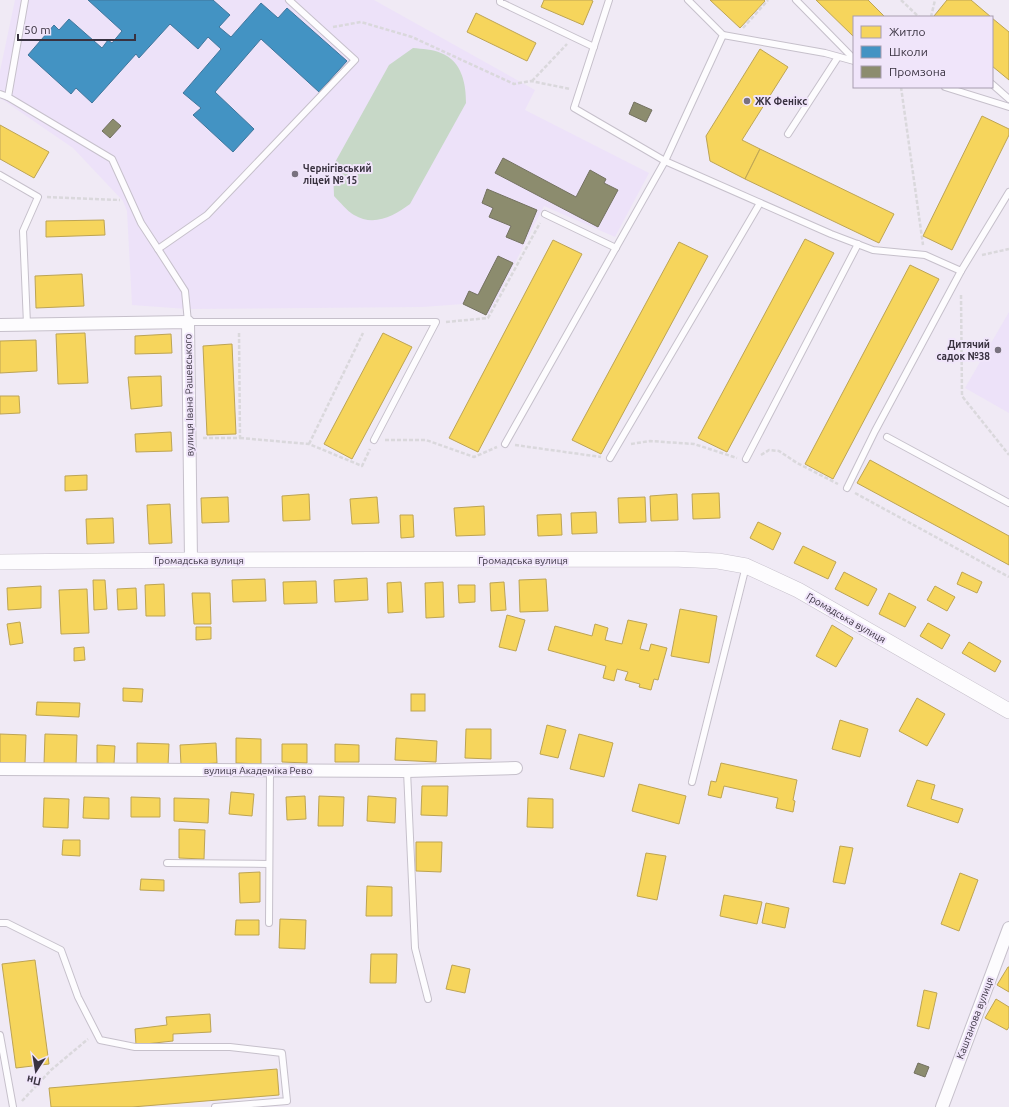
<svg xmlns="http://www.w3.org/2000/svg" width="1009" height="1107" font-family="Ubuntu,sans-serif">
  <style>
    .built { fill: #ede2f9 }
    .green { fill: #c7d8c7 }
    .homes { fill: #f6d55c; stroke: #bda454 }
    .schools { fill: #4393c3; stroke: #40769c }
    .industry { fill: #8c8c6e; stroke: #737160 }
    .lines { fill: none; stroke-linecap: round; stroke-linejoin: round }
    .service-casing { stroke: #c6c0cb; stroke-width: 8 }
    .minor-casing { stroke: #c6c0cb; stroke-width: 14 }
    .tertiary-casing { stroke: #c6c0cb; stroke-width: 16 }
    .path { stroke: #dad8dc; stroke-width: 2.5; stroke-dasharray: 4 2; stroke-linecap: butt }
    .service { stroke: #fdfcfe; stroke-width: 6 }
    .minor { stroke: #fdfcfe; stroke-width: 12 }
    .tertiary { stroke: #fdfcfe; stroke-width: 15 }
    .poi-dot { fill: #79727f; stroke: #f0e5fa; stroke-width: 1.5 }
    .labels { text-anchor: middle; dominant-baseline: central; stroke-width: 4; stroke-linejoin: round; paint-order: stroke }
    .poi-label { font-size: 10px; font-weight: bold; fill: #393240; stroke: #f0e5fa; text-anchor: start }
    .street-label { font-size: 10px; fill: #393240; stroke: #f0e5fa }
  </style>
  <rect width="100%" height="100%" fill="#f0eaf5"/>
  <g class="built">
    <polygon points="15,0 374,0 535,90 525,110 649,173 615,237 544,206 489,314 463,304 423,307 187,309 132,305 127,211 123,201 73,148 0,98 0,71"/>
    <polygon points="1009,312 1009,413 965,388"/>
  </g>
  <path class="green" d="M413 48C422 49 433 49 441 53 462 61 466 84 466 103L410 204C394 216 374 227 354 215 347 211 340 202 334 196L333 166 389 65Z"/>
  <g class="homes">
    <polygon points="544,0 591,0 593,1 583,25 541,7"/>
    <polygon points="710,0 764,0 765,1 740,28"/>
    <polygon points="816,0 868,0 885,17 854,17 854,37"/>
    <polygon points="947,0 971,0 991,17 936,17 934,16"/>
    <polygon points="476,13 536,43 527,61 467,32"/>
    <polygon points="992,18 1009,32 1009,80 992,66"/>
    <polygon points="760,49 788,67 742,140 760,149 745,179 710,161 706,136"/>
    <polygon points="982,116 1009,129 1009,135 952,250 923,236"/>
    <polygon points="0,125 49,152 34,178 0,159"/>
    <polygon points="760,149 894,214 879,243 745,179"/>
    <polygon points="104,220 105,235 46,237 46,221"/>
    <polygon points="805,239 834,253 727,452 698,438"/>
    <polygon points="553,240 582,254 478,452 449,438"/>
    <polygon points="679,242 708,256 601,454 572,440"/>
    <polygon points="910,265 939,279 833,479 805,464"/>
    <polygon points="82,274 84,306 36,308 35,276"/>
    <polygon points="85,333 88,383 58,384 56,334"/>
    <polygon points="383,333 412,347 352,459 324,444"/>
    <polygon points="171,334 172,353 135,354 135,336"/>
    <polygon points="36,340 37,371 0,373 0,341"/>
    <polygon points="232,344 236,434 207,435 203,346"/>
    <polygon points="161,376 162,406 131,409 128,377"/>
    <polygon points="0,396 19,396 20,413 0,414"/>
    <polygon points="171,432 172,451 136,452 135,434"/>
    <polygon points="870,460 1009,536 1009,565 857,483"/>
    <polygon points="87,475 87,490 65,491 65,476"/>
    <polygon points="719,493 720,518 693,519 692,494"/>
    <polygon points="309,494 310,520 283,521 282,496"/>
    <polygon points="677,494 678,520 651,521 650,496"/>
    <polygon points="228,497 229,522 202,523 201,498"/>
    <polygon points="377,497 379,523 352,524 350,499"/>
    <polygon points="645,497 646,522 619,523 618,498"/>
    <polygon points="170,504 172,543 149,544 147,505"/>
    <polygon points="484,506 485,535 456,536 454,508"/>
    <polygon points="596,512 597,533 572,534 571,513"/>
    <polygon points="561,514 562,535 538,536 537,515"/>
    <polygon points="400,515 413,515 414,537 401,538"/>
    <polygon points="113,518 114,543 87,544 86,519"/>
    <polygon points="758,522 781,533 773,550 750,538"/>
    <polygon points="803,546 836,562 828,579 794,563"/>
    <polygon points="844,572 877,589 868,606 835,589"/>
    <polygon points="962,572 982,582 977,593 957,584"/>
    <polygon points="367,578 368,600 335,602 334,580"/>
    <polygon points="265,579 266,601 233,602 232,580"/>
    <polygon points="546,579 548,611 520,612 519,580"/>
    <polygon points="93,580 105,580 107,609 94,610"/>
    <polygon points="316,581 317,603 284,604 283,582"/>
    <polygon points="401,582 403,612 388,613 387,583"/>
    <polygon points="443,582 444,617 426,618 425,583"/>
    <polygon points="504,582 506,610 491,611 490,583"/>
    <polygon points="164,584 165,616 146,616 145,585"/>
    <polygon points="458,585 475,585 475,602 459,603"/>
    <polygon points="41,586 41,608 8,610 7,588"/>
    <polygon points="935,586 955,597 947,611 927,600"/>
    <polygon points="136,588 137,609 118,610 117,589"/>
    <polygon points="87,589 89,633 61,634 59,590"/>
    <polygon points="192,593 210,593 211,624 194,624"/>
    <polygon points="889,593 916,607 905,627 879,614"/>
    <polygon points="680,609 717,616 709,663 671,656"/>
    <polygon points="507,615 525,620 516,651 499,647"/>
    <polygon points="628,620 647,624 640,649 649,651 651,644 667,648 658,680 654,679 651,690 639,687 640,684 625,680 628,672 617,669 614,681 603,678 606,666 548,650 555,626 592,636 595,624 608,628 605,640 622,644"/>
    <polygon points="20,622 23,643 10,645 7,624"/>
    <polygon points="928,623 950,635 942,649 920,636"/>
    <polygon points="832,625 853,638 836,667 816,656"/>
    <polygon points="196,627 211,627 211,639 196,640"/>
    <polygon points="969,642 1001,661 995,672 962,653"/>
    <polygon points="84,647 85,660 74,661 74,648"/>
    <polygon points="123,688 143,689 142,702 123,701"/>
    <rect x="411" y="694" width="14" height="17"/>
    <polygon points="917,698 945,714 927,746 899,731"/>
    <polygon points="37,702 80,703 79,717 36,715"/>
    <polygon points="840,720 868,729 860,757 832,749"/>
    <polygon points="547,725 566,730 558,758 540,754"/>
    <polygon points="466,729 491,729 491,759 465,758"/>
    <polygon points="0,734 26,735 25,764 0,763"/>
    <polygon points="45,734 77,735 76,765 44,764"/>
    <polygon points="579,734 613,743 604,777 570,769"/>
    <polygon points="236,738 261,739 261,764 236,763"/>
    <polygon points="396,738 437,741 436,762 395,760"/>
    <polygon points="137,743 169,744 168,766 137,764"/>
    <polygon points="216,743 217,763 181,765 180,745"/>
    <polygon points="282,744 307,744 307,763 282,762"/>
    <polygon points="335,744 359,745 359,762 335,762"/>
    <polygon points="97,745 115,746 114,764 97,763"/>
    <polygon points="721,763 797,780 793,800 795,801 793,812 776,808 778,798 724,786 721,798 708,795 711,781 716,782"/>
    <polygon points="917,780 935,785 931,799 963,809 958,823 907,806"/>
    <polygon points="639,784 686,796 679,824 632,811"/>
    <polygon points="422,786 448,786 447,816 421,815"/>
    <polygon points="231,792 254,794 252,816 229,814"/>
    <polygon points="305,796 306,819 287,820 286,797"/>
    <polygon points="319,796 344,797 343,826 318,826"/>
    <polygon points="368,796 396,798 395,823 367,821"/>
    <polygon points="84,797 109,798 109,819 83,818"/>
    <polygon points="131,797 160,798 160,817 131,817"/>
    <polygon points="44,798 69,799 68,828 43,827"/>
    <polygon points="174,798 209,799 208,823 174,821"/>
    <polygon points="528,798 553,799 553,828 527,827"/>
    <polygon points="179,829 205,830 204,859 179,858"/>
    <polygon points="63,840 80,840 80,856 62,855"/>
    <polygon points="416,842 442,842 441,872 416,871"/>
    <polygon points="840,846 853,848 845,884 833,882"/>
    <polygon points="646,853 666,856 657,900 637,896"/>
    <polygon points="260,872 260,902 240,903 239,873"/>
    <polygon points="960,873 978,880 959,931 941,924"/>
    <polygon points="141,879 164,880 164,891 140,890"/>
    <polygon points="367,886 392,887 392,916 366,916"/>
    <polygon points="724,895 762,902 757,924 720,916"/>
    <polygon points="766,903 789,908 785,928 762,923"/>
    <polygon points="280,919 306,920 305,949 279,948"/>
    <polygon points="236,920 259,920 259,935 235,935"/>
    <polygon points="371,954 397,954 396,983 370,983"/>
    <polygon points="35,960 49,1064 16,1068 2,964"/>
    <polygon points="452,965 470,969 465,993 446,989"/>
    <polygon points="1008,967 1009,967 1009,992 997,985"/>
    <polygon points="924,990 937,993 929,1029 917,1026"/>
    <polygon points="996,999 1009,1007 1009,1027 1007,1030 985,1018"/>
    <polygon points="210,1014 211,1032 173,1034 173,1041 136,1045 135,1029 167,1025 166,1017"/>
    <polygon points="277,1069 279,1095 132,1107 51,1107 49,1088"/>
  </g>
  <polygon class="schools" points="88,0 213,0 230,15 219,27 231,37 261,3 278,18 287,8 347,61 319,92 261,39 215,92 254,129 233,152 193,115 201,108 183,93 221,49 208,37 198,49 170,24 139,58 136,54 92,103 76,88 71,94 28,55 54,25 59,30 69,19 102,48 108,40 112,43 122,31"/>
  <g class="industry">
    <polygon points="634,102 652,110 646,122 629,114"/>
    <polygon points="113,119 121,126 110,138 102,131"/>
    <polygon points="503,158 576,197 590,170 606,179 604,183 618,190 598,227 495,173"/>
    <polygon points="487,189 537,210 523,244 506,237 511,226 489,217 493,208 482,203"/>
    <polygon points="498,256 513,263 486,315 463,304 469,291 478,295"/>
    <polygon points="918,1063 929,1067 925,1077 914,1073"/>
  </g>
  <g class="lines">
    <defs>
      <g id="service">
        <polyline points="25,0 8,97 112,159 141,223 158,249 207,215 355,60 289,0"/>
        <polyline points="500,0 500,2 594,47"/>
        <polyline points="609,0 574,108 665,161 831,234 873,250 925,255 961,271 1009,192"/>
        <polyline points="796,0 854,59"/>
        <polyline points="723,35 825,53 854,61"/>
        <polyline points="992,84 1009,99"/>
        <polyline points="945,87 1009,107"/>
        <polyline points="0,94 8,97"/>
        <polyline points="788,134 838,57"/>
        <polyline points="0,175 38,197 23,231 27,324"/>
        <polyline points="545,214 616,248"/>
        <polyline points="158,249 185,291 188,322 436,322 374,440"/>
        <polyline points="887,437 1009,503"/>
        <polyline points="505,444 665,161 723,35 688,0"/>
        <polyline points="610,458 760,203"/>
        <polyline points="746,459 858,244"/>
        <polyline points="847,488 875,431 961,271"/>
        <polyline points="407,771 415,948 428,999"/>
        <polyline points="692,782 746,566"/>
        <polyline points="167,863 269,864"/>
        <polyline points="0,923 7,923 61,950 78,997 100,1040 135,1047 230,1047 282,1053 287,1101 215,1107"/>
        <polyline points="269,923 270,770"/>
        <polyline points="0,1035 13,1107"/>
      </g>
      <g id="minor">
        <polyline points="0,325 188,322 191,560"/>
        <polyline points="0,769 407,771 516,768"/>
        <polyline points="942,1107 1009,928"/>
      </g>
      <polyline id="tertiary" points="0,562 191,560 673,559 718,561 746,566 798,590 1009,711"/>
    </defs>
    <use href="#service" class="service-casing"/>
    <use href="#minor" class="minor-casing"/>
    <use href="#tertiary" class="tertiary-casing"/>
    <g class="path">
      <polyline points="901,0 919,17"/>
      <polyline points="931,17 935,0"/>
      <polyline points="333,27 361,22 412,37 514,84 531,81 570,89"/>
      <polyline points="743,28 768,0"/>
      <polyline points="532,81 567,44"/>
      <polyline points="901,87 923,245"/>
      <polyline points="47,197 120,200"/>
      <polyline points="982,255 1009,249"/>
      <polyline points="961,295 962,396 1009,455"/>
      <polyline points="446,322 488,318 540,223"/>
      <polyline points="203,438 240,438 239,332"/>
      <polyline points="240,438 309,444 362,466 370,449"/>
      <polyline points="385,440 426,440 474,457 497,447"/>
      <polyline points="309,444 363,333"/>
      <polyline points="631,444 650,441 694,444 737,458"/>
      <polyline points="515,445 601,457"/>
      <polyline points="761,455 769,450 779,451 797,463 838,484"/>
      <polyline points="855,493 1009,577"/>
      <polyline points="22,1101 51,1070 88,1039"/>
    </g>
    <use href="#service" class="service"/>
    <use href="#minor" class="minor"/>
    <use href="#tertiary" class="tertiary"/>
  </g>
  <g class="poi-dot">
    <circle cx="747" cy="101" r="4"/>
    <circle cx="295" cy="174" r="4"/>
    <circle cx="998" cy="350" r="4"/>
  </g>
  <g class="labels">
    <g class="poi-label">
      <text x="755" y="101">ЖК Фенікс</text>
      <text x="303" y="168">Чернігівський<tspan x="303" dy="12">ліцей № 15</tspan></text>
      <text x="990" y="344" text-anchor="end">Дитячий<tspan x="990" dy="12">садок №38</tspan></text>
    </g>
    <g class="street-label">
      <text transform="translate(189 395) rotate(-91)">вулиця Івана Рашевського</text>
      <text x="199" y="560">Громадська вулиця</text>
      <text x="523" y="560">Громадська вулиця</text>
      <text transform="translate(846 618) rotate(30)">Громадська вулиця</text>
      <text x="258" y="770">вулиця Академіка Рево</text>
      <text transform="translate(975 1018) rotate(-69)">Каштанова вулиця</text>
    </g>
  </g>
  <rect x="853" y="16" width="140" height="72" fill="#f0e5fa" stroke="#a79db0"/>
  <rect x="861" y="26" width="20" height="12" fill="#f6d55c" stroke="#a79db0"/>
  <text x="889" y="36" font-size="12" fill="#393240">Житло</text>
  <rect x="861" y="46" width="20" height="12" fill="#4393c3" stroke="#a79db0"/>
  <text x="889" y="56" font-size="12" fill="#393240">Школи</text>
  <rect x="861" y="66" width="20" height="12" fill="#8c8c6e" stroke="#a79db0"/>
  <text x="889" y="76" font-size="12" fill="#393240">Промзона</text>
  <g transform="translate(36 1071) rotate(192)" stroke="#f0e5fa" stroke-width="3" paint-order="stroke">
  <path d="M0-3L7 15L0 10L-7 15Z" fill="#393240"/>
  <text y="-6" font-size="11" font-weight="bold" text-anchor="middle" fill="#393240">Пн</text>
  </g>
  <path d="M18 34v6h117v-6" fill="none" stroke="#393240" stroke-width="2"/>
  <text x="24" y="34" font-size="12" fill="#393240" stroke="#f0e5fa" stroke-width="3" paint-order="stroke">50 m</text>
</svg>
